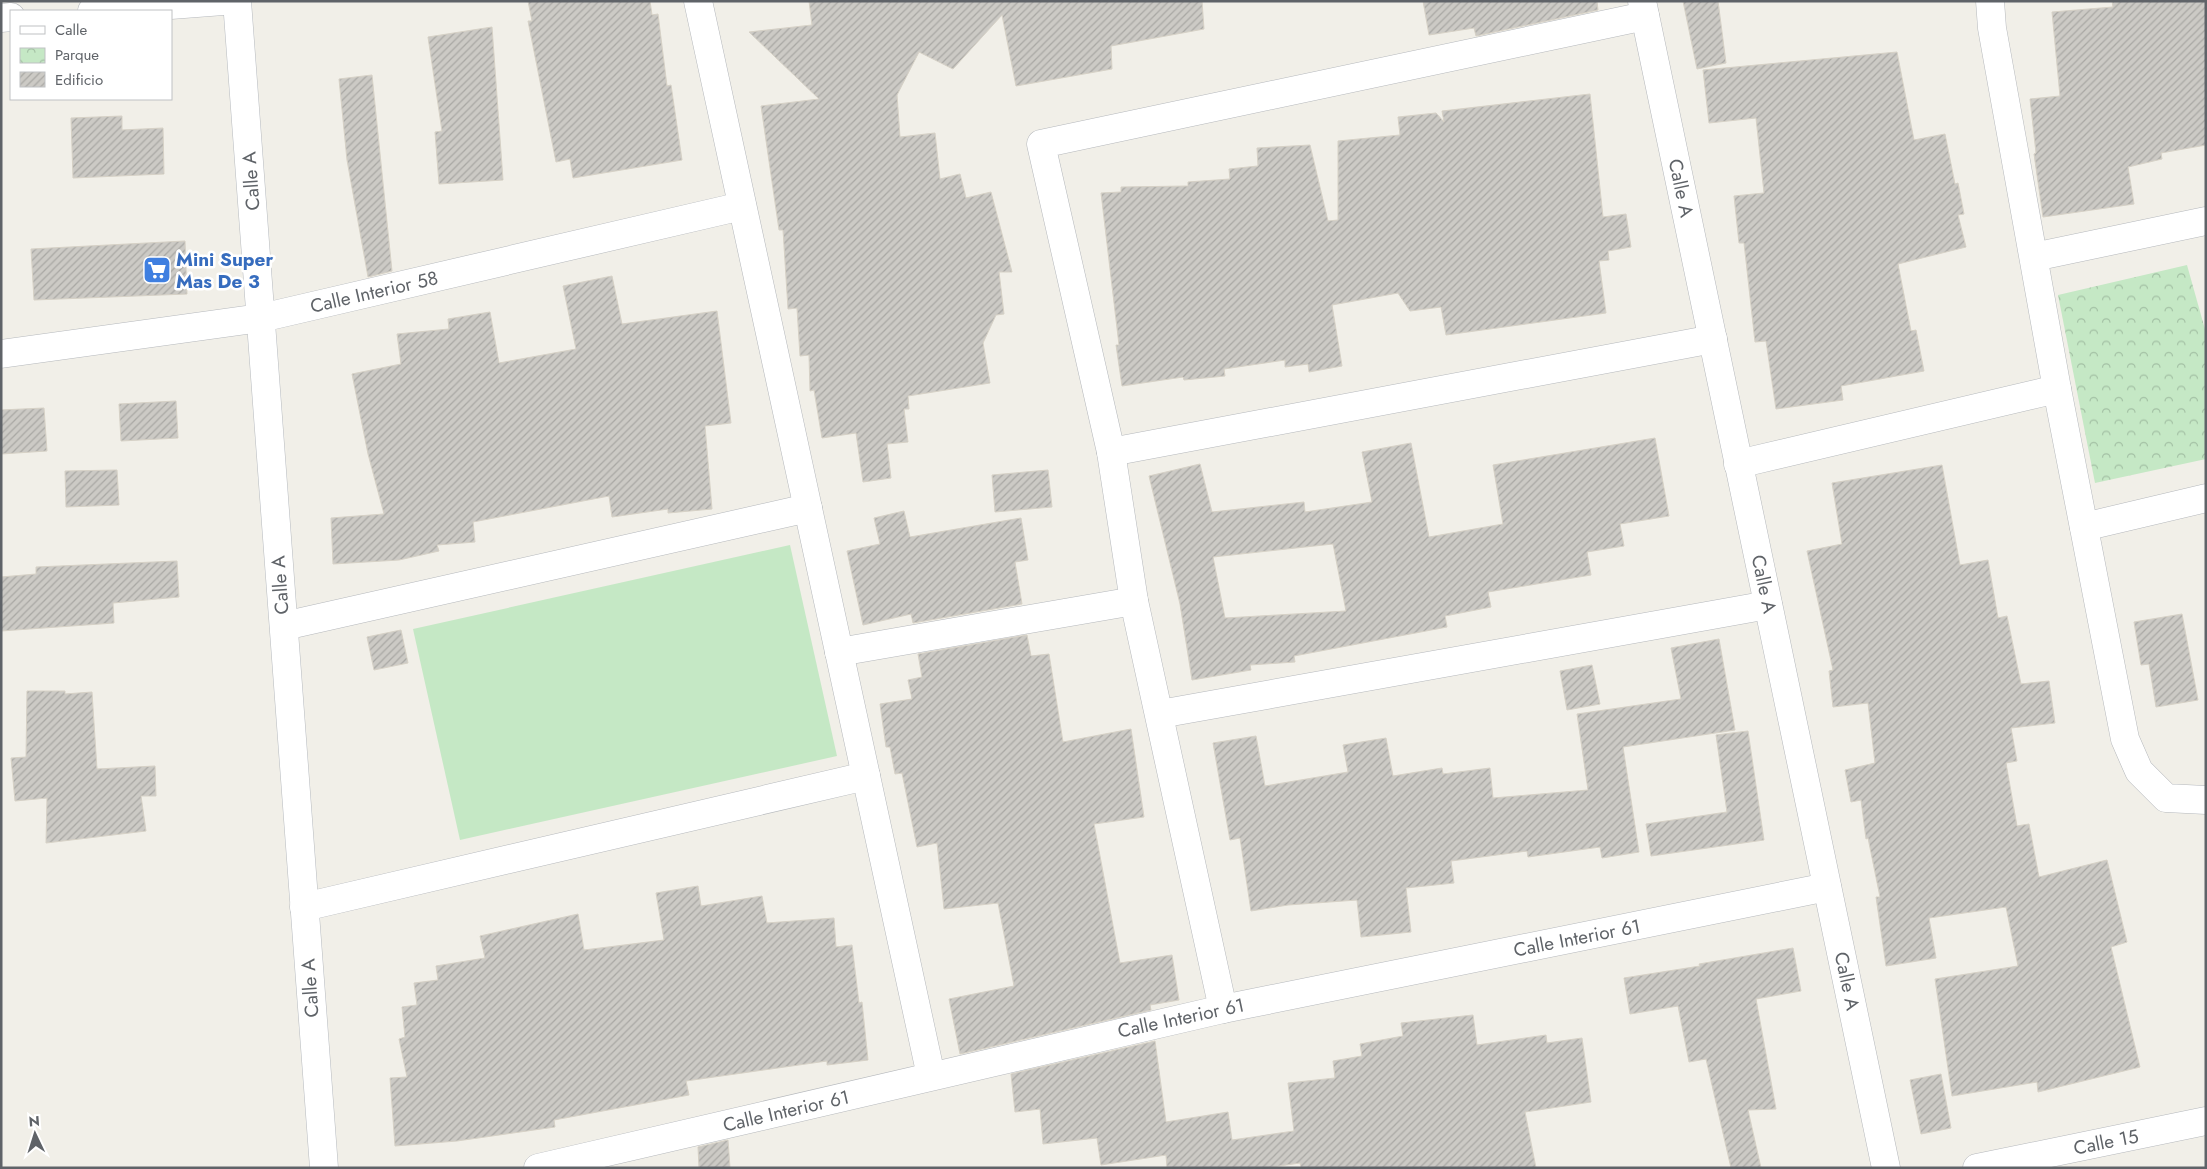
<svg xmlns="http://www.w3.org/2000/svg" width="2207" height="1169" font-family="Jost,sans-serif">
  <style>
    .grass { fill: #c5e8c5 }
    .park { fill: url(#park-crowns) }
    .building { fill: url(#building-hatch); stroke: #d6d1c6; fill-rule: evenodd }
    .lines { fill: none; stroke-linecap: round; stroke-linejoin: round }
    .street-casing { stroke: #b5b8bc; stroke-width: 29 }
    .secondary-casing { stroke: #b6babf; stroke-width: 29 }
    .street { stroke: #fff; stroke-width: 28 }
    .secondary { stroke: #fff; stroke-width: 28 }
    .labels { text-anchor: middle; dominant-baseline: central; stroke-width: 5; stroke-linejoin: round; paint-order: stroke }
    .street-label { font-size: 19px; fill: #5f6368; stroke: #fff }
    .shop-label { font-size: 19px; font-weight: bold; fill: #366cbe; stroke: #fff; text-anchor: start }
  </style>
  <defs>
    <pattern id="park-crowns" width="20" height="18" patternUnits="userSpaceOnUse" patternTransform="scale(1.25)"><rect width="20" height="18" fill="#c5e8c5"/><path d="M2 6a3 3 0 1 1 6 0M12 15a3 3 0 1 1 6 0" fill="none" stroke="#a3c0a4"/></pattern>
    <pattern id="building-hatch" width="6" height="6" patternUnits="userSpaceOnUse" patternTransform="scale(1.25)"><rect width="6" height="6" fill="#cccac5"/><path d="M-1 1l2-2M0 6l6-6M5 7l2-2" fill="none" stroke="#a9a8a4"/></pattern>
  </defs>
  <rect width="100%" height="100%" fill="#f1efe8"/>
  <polygon class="grass" points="790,545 837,756 460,840 413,629"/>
  <polygon class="park" points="2187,265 2206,333 2206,459 2095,483 2058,295"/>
  <g class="building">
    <polygon points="528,1 650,1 652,15 658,14 667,86 671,85 682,160 573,178 570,159 556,162 528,21 532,21"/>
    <polygon points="809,1 1202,1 1204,29 1111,46 1112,69 1016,86 1002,15 953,69 919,52 897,95 900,137 935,133 940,179 960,174 966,198 991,192 1012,272 999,272 1004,314 996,315 983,343 990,383 908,396 909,409 904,409 908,442 887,444 891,478 863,482 856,433 822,438 814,390 810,391 809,355 800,356 797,308 788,309 783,230 779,230 761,106 819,99 749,32 812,25"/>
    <polygon points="1423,1 1597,1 1598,10 1476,36 1474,28 1429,35"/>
    <polygon points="1683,1 1718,1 1726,63 1697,69"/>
    <polygon points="2112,1 2206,1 2206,145 2161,153 2162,159 2128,167 2134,204 2043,217 2034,154 2036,153 2030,99 2060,96 2052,12 2113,7"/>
    <polygon points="492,27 503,180 439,184 435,132 442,131 428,37"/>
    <polygon points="1897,52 1914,140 1945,134 1955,184 1958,183 1964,214 1958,215 1966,247 1898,264 1911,331 1916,330 1924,371 1841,386 1843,400 1776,409 1766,341 1755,342 1744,243 1739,243 1734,196 1764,193 1756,118 1709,123 1703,70"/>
    <polygon points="372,75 392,271 368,277 347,160 339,79"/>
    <polygon points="1590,94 1603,217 1626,214 1631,247 1608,251 1609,260 1599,261 1606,313 1446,335 1441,307 1410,311 1398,293 1332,305 1342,366 1309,372 1308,364 1285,367 1285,360 1224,369 1225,376 1184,380 1183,377 1122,386 1116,345 1119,345 1101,193 1121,192 1121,187 1188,186 1188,182 1230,179 1229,169 1258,166 1257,148 1310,145 1328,221 1338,220 1338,141 1400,135 1398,117 1436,113 1444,122 1442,111"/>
    <polygon points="122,116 122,130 163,128 164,174 73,178 71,118"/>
    <polygon points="185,241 187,294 34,300 31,249"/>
    <polygon points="612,276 622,324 717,311 731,423 705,426 712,509 668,513 668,509 612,517 609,496 473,522 475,542 437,545 439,551 399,560 333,564 331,518 384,514 368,454 352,374 401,364 397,334 449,329 448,319 490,312 499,363 576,349 563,286"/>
    <polygon points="176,401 178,438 121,441 119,404"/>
    <polygon points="44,408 47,451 1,454 1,410"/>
    <path d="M1655 438 1669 516 1620 524 1624 546 1587 552 1591 575 1488 592 1491 607 1445 616 1447 627 1294 656 1295 662 1250 665 1251 670 1192 680 1180 604 1149 476 1200 464 1212 512 1304 502 1305 512 1372 502 1362 452 1411 443 1429 537 1503 524 1493 465ZM1333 544 1346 611 1225 618 1213 557Z"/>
    <polygon points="1942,465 1960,565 1988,560 1998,618 2007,616 2021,684 2049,681 2055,723 2011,728 2017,761 2006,763 2017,826 2029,824 2039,877 2107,860 2127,942 2111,947 2140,1067 2038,1092 2037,1082 1952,1096 1935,979 2018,966 2006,907 1929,918 1936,958 1886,966 1876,897 1880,897 1868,838 1866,839 1861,800 1851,802 1845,770 1875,763 1868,703 1833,707 1829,671 1833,670 1807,551 1842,544 1832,483"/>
    <polygon points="117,470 119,505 66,507 65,471"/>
    <polygon points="1048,470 1052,507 995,512 992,475"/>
    <polygon points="904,511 910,537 1021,518 1028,560 1015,562 1022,604 913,623 911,614 863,625 847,551 880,544 874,518"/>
    <polygon points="177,561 179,597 113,603 114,623 1,631 1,577 36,574 36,567"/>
    <polygon points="2182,614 2198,700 2156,707 2149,664 2141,665 2134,622"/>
    <polygon points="401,630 408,663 374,670 367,637"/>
    <polygon points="1027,635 1031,656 1049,654 1063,742 1131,729 1144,817 1094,824 1120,963 1172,955 1179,1000 1150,1005 1151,1010 960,1054 949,999 1014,986 998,903 944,909 937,843 917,847 902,773 895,774 890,747 886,747 880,704 912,699 908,680 922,677 918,654"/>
    <polygon points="1719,639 1735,730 1623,747 1639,852 1602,858 1600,847 1528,857 1527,851 1451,861 1454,883 1406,888 1411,932 1361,937 1357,900 1288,905 1251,911 1240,838 1230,840 1213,743 1256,736 1265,786 1348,772 1343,745 1386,738 1393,776 1442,768 1443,774 1490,768 1493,798 1588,790 1577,714 1681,699 1671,648"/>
    <polygon points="1592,665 1600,704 1567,710 1560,671"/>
    <polygon points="27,691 65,691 65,694 92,692 97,769 155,766 156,796 141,796 146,831 46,843 47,798 15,801 11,758 26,757"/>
    <polygon points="1748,731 1764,840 1651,856 1646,824 1727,812 1716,735"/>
    <polygon points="698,886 701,906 762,896 767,923 834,918 836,947 852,945 859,1003 862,1002 868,1060 827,1065 827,1061 686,1081 689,1095 554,1120 555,1127 457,1141 395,1146 390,1078 407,1077 399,1039 405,1037 402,1007 417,1005 414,983 438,980 436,966 485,958 480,936 578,914 584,950 664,940 656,893"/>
    <polygon points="1793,948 1801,991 1756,999 1776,1109 1748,1110 1761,1168 1731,1168 1706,1059 1689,1062 1678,1006 1630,1014 1624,978 1700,966 1699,964"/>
    <polygon points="1473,1015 1477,1045 1546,1035 1547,1043 1582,1038 1591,1102 1525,1112 1536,1168 1301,1168 1300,1163 1266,1168 1167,1168 1166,1155 1101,1165 1097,1138 1043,1144 1040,1109 1015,1112 1011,1074 1155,1041 1166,1122 1228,1112 1232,1140 1294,1131 1288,1083 1335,1078 1333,1061 1362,1056 1360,1044 1403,1036 1401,1023"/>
    <polygon points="1941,1074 1951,1128 1921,1134 1910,1080"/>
    <polygon points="728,1140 730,1168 699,1168 698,1147"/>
  </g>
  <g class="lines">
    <defs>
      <g id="street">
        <polyline points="698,1 931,1076"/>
        <polyline points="1642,1 1886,1168"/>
        <polyline points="1990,1 1992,28 2057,389 2125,739 2139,771 2166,798 2206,800"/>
        <polyline points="92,11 223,1"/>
        <polyline points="1,18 11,17"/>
        <polyline points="2034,257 2206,221"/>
        <polyline points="1,354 261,318 742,206"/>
        <polyline points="1111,452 1713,339"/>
        <polyline points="1738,464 2057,389"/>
        <polyline points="2084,527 2206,498"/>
        <polyline points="284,626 808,508"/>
        <polyline points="839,652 1134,601"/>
        <polyline points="1160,714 1768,605"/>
        <polyline points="304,907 866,776"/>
        <polyline points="1223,1009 1134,601 1111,452 1041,144 1645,16"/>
        <polyline points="538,1168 1223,1009 1827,887"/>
        <polyline points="1977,1168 2206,1121"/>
      </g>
      <polyline id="secondary" points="237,1 324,1168"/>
    </defs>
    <use href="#street" class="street-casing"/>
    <use href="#secondary" class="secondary-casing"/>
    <use href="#street" class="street"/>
    <use href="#secondary" class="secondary"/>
  </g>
  <defs>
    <symbol id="supermarket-square" viewBox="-11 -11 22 22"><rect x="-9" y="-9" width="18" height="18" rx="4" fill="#3f7fe0" stroke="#fff"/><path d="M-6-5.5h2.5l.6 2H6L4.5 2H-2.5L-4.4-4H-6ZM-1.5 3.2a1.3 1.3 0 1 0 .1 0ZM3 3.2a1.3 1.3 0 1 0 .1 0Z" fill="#fff"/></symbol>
  </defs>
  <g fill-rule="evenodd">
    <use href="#supermarket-square" x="141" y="254" width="32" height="32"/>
  </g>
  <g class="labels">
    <g class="street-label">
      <text transform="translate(251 181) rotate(-94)">Calle A</text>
      <text transform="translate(1681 188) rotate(78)">Calle A</text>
      <text transform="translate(374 292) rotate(-13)">Calle Interior 58</text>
      <text transform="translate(1764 584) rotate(78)">Calle A</text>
      <text transform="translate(280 585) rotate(-94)">Calle A</text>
      <text transform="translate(1577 938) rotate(-11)">Calle Interior 61</text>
      <text transform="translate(1847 981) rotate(78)">Calle A</text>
      <text transform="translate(310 988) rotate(-94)">Calle A</text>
      <text transform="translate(1181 1018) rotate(-12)">Calle Interior 61</text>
      <text transform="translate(786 1111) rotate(-13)">Calle Interior 61</text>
      <text transform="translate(2106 1142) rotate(-11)">Calle 15</text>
    </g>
    <g class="shop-label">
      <text x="176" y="259">Mini Super<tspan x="176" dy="22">Mas De 3</tspan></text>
    </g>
  </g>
  <rect width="2207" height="1169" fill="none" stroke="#5f6368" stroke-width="5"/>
  <rect x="10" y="10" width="162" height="90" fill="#ffffff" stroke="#bfc1c3"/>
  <rect x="20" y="26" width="25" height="8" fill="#ffffff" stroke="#bfc1c3"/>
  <text x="55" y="35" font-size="15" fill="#5f6368">Calle</text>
  <rect x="20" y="48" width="25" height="15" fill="url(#park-crowns)" stroke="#bfc1c3"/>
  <text x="55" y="60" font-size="15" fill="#5f6368">Parque</text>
  <rect x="20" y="72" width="25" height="15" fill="url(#building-hatch)" stroke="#bfc1c3"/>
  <text x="55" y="85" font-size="15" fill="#5f6368">Edificio</text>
  <g transform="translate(35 1134) rotate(356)" stroke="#ffffff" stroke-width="4" paint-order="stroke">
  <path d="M0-4L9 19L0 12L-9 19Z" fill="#5f6368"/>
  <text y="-8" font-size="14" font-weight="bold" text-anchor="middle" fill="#5f6368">N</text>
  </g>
</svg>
